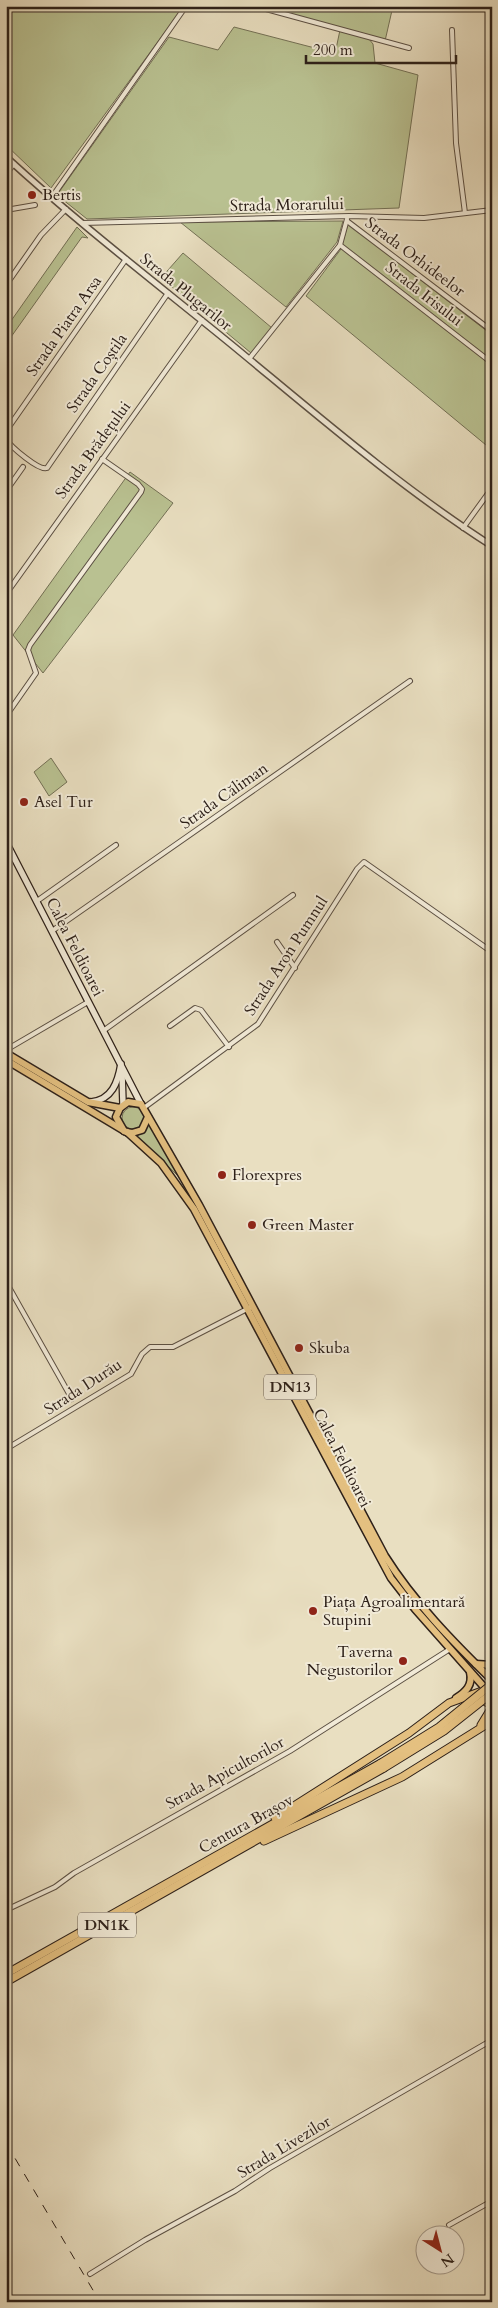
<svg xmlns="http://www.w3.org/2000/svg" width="498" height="2308" font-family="Cardo,serif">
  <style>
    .green { fill: #b9c191; stroke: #737055 }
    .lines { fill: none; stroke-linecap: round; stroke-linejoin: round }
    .minor-casing { stroke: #5c5043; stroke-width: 6 }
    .tertiary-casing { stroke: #5c5043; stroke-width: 8 }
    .secondary-casing { stroke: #2d2019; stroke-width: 8 }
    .primary-casing { stroke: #2d2019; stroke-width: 9 }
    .trunk-casing { stroke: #2d2019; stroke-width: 9 }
    .minor { stroke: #f1ead7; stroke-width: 4 }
    .tertiary { stroke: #f1ead7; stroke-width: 5 }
    .secondary { stroke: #f1ead7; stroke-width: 5.5 }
    .primary { stroke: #e4c080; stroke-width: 6 }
    .trunk { stroke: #e4c080; stroke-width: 7 }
    .rail { stroke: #2d2019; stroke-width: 1; stroke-dasharray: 9 9; stroke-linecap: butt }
    .trunk-bridge-casing { stroke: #2d2019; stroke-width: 9; stroke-linecap: butt }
    .trunk-bridge { stroke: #e4c080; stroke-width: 7 }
    .poi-dot { fill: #8f2418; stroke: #f1ead7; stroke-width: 2 }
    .labels { text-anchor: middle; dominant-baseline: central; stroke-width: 4; stroke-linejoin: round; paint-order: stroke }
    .shield { fill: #f1ead7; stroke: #685d52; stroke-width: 1 }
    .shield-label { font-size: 15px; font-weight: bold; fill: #2d2019 }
    .poi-label { font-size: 16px; fill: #2d2019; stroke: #f1ead7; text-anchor: start }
    .street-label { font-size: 16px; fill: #2d2019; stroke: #f1ead7 }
  </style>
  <rect width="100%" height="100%" fill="#e9dfc1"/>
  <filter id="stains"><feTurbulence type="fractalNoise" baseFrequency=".004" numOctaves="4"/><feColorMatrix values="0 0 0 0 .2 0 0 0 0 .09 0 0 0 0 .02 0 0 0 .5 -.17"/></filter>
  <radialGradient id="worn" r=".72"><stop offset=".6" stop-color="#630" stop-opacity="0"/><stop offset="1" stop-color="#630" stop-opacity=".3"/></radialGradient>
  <g class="green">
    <polygon points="6,6 184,6 51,188 6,145"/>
    <polygon points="273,6 393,6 385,41 369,39 373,44 375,63 418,75 399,208 87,219 57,195 169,37 218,50 234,27 311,47 336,49 340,30 272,9"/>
    <polygon points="343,221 337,242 286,307 180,222"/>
    <polygon points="348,224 492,335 492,450 306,296 341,249"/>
    <polygon points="77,227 88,238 82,237 6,344 6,328"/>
    <polygon points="183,253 272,328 251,353 161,278"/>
    <polygon points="130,472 173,503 43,673 13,635"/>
    <polygon points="51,758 67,782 49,796 34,772"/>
    <circle cx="133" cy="1118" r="11"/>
    <polygon points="149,1122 179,1177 137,1136 145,1131"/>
  </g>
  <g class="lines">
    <defs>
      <g id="minor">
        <polyline points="255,6 409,48"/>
        <polyline points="452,30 456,143 465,213"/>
        <polyline points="6,174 14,164"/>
        <polyline points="52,197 186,6"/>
        <polyline points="6,210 35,205"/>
        <polyline points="347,221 492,331"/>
        <polyline points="82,223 349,216 424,218 492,210"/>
        <polyline points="340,245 492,363"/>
        <polyline points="6,285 41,235 66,209"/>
        <polyline points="249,359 340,245 347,219"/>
        <polyline points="6,431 126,259"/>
        <path d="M6 439C11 447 39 471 47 468L168 293"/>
        <polyline points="6,491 23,467"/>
        <polyline points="463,528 492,488"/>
        <polyline points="6,594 202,320"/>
        <polyline points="6,716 36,673 28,650 30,645 141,492 142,489 138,484 102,459"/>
        <polyline points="37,901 116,845"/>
        <polyline points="52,931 410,681"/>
        <polyline points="277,942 295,968"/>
        <polyline points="170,1026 195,1008 201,1010 229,1047"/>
        <polyline points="103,1031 293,895"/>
        <polyline points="6,1050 88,1002"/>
        <polyline points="145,1107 258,1024 357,869 364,862 492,952"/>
        <polyline points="6,1282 72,1399"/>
        <polyline points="6,1449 131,1374 142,1354 150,1347 173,1347 249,1308"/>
        <polyline points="6,1910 55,1887 74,1873 290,1751 450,1649"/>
        <polyline points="449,2225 492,2201"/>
        <polyline points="90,2274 145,2240 235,2191 270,2168 492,2040"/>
      </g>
      <path id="tertiary" d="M6 157C78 223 156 283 232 345 317 415 400 487 492 546"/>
      <g id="secondary">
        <polyline points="6,842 141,1104"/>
        <polyline points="122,1074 123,1104"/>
        <path d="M91 1102C112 1100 118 1082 121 1064"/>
      </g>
      <g id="primary">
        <polyline points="6,1053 88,1102 120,1108"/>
        <polyline points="6,1060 126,1132 132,1133 142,1130 148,1117"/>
        <path d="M124 1131 116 1117 120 1108 128 1102 141 1104 199 1205 385 1556C414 1602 453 1642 492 1680"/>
        <polyline points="127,1132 161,1163 194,1209 391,1578 415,1609 484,1687"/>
        <polyline points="476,1664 492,1665"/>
        <path d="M456 1698C466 1692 473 1685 470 1672"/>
      </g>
      <g id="trunk">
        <polyline points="483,1695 486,1702 492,1705"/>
        <polyline points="481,1725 492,1707"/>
        <polyline points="275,1818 409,1733 449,1703 482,1691"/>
        <polyline points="264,1841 402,1777 492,1721"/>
        <polyline points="6,1974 381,1763"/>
        <polyline points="6,1982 384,1768"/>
      </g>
    </defs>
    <use href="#minor" class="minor-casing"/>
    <use href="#tertiary" class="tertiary-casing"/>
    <use href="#secondary" class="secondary-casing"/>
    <use href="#primary" class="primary-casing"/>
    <use href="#trunk" class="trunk-casing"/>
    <use href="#minor" class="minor"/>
    <use href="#tertiary" class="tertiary"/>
    <use href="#secondary" class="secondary"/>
    <use href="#primary" class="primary"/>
    <use href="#trunk" class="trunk"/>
    <polyline class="rail" points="6,2143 100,2302"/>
    <defs>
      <g id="trunk-bridge">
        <polyline points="381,1763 439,1727 492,1684"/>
        <polyline points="384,1768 444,1731 492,1693"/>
      </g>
    </defs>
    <use href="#trunk-bridge" class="trunk-bridge-casing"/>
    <use href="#trunk-bridge" class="trunk-bridge"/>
  </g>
  <g class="poi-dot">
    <circle cx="32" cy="195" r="5"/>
    <circle cx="24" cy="802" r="5"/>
    <circle cx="222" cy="1175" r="5"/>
    <circle cx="252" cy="1225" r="5"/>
    <circle cx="299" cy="1348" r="5"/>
    <circle cx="313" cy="1611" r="5"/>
    <circle cx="403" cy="1661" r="5"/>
  </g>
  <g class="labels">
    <g class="shield">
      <rect x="264" y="1374.5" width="52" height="25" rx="4"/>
      <rect x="78" y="1912.5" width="58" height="25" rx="4"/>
    </g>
    <g class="shield-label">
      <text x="290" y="1387">DN13</text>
      <text x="107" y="1925">DN1K</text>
    </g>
    <g class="poi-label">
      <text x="42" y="195">Bertis</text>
      <text x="34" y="802">Asel Tur</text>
      <text x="232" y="1175">Florexpres</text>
      <text x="262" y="1225">Green Master</text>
      <text x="309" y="1348">Skuba</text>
      <text x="323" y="1602">Piața Agroalimentară<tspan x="323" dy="18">Stupini</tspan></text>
      <text x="393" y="1652" text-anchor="end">Taverna<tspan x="393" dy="18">Negustorilor</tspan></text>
    </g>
    <g class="street-label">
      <text transform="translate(287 205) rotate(-1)">Strada Morarului</text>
      <text transform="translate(415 257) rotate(37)">Strada Orhideelor</text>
      <text transform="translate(186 292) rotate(39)">Strada Plugarilor</text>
      <text transform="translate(424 294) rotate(38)">Strada Irisului</text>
      <text transform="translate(64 326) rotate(-55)">Strada Piatra Arsa</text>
      <text transform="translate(97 373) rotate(-55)">Strada Coștila</text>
      <text transform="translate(93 450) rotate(-54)">Strada Brădețului</text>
      <text transform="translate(224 796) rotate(-35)">Strada Căliman</text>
      <text transform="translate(75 947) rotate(63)">Calea Feldioarei</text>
      <text transform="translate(286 956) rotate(-57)">Strada Aron Pumnul</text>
      <text transform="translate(83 1387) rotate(-33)">Strada Durău</text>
      <text transform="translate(342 1458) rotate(63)">Calea Feldioarei</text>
      <text transform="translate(225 1773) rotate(-29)">Strada Apicultorilor</text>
      <text transform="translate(246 1824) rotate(-29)">Centura Brașov</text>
      <text transform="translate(284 2147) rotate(-31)">Strada Livezilor</text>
    </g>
  </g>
  <rect width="498" height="2308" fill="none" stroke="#e9dfc1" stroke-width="25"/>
  <rect x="8" y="8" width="483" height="2293" fill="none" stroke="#2d2019" stroke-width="2.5"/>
  <rect x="12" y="12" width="473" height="2283" fill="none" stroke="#2d2019"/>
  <g transform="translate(440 2250) rotate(144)"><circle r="24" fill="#f1ead7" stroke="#a3998b"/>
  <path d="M0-4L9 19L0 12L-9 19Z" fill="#8f2418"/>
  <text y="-8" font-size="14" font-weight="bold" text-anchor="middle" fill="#2d2019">N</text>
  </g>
  <path d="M306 55v8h150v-8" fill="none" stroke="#2d2019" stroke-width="2.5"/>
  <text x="313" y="55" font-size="15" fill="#2d2019" stroke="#f1ead7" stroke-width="4" paint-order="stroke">200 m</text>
  <rect width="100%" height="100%" filter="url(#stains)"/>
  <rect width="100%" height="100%" fill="url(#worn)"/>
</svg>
